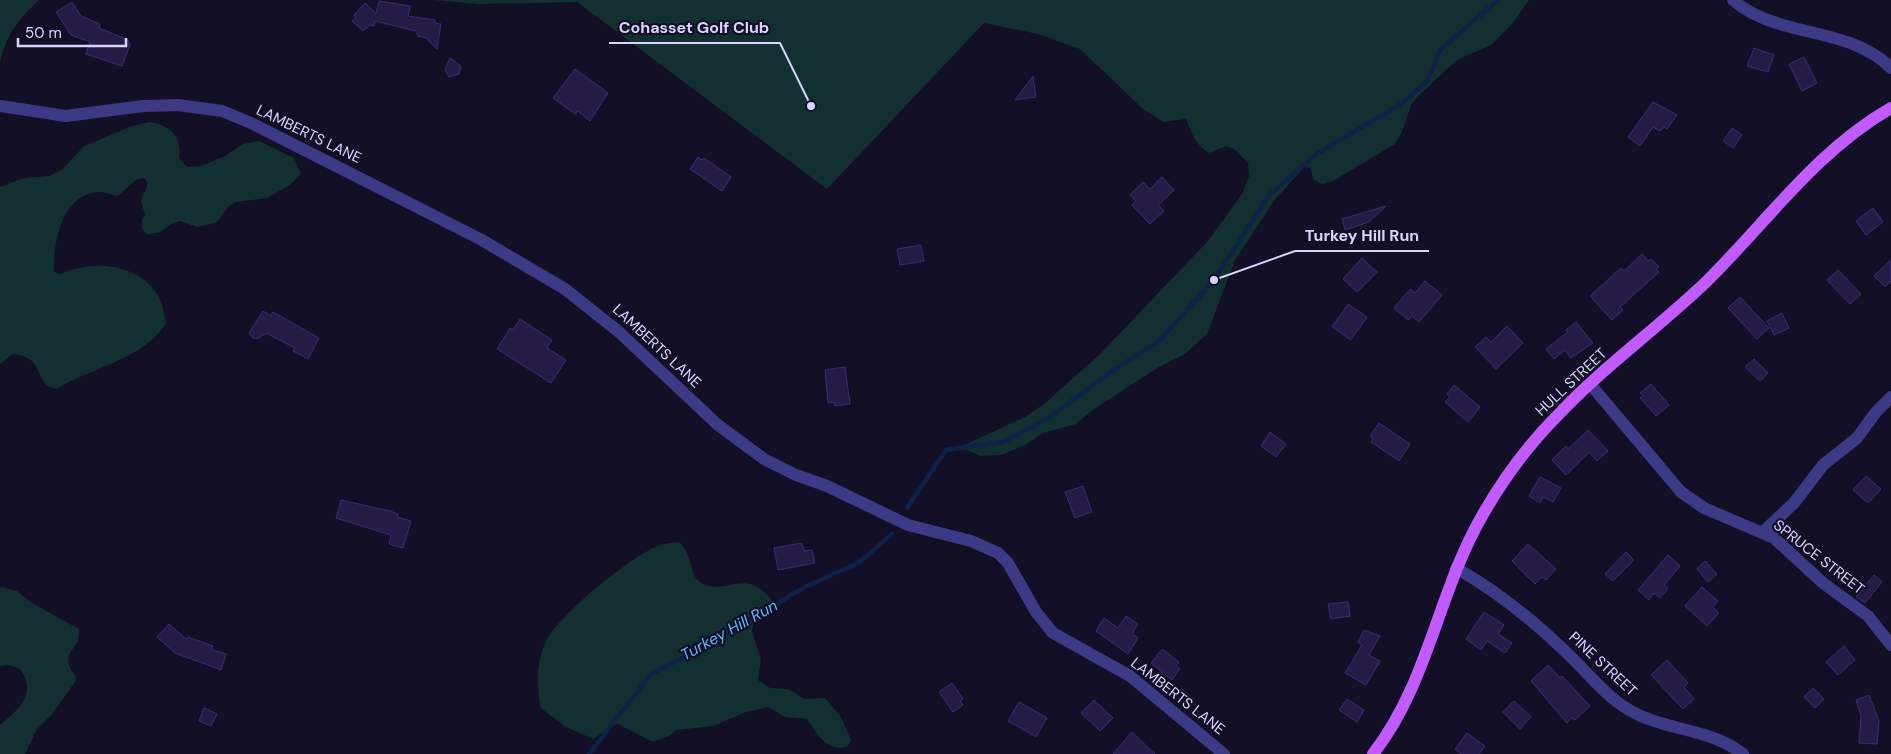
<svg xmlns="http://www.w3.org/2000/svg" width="1891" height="754" font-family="'DM Sans',sans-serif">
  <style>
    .green { fill: #12302f }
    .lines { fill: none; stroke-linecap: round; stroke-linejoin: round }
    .stream { stroke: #0c2248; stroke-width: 4.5 }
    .building { fill: #241b47; stroke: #3b2d73 }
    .minor { stroke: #3d3a85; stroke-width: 12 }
    .major { stroke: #c25bff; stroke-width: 12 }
    .labels { text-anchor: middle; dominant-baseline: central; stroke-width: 4.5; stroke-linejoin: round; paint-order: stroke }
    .street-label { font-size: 15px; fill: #d9d4ff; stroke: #130f26 }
    .water-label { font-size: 16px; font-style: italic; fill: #62b6ff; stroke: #130f26 }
    .leader { fill: none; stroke: #d9d4ff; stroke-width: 2 }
    .callout-dot { fill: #d9d4ff; stroke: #130f26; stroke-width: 2 }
    .callout-label { font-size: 16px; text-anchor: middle; font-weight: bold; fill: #d9d4ff; stroke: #130f26; stroke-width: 4.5; stroke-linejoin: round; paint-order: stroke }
  </style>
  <rect width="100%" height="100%" fill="#130f26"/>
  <g class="green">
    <path d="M0 0H39C19 19 5 35 0 64Z"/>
    <path d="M433 0H1529L1511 25 1491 45 1457 60 1419 95 1411 105 1402 132 1395 144 1333 181 1322 184 1313 179 1311 168 1304 167 1274 201 1235 260 1207 334 1185 354 1159 367 1091 411 1076 424 1043 433 1025 445 1001 455 981 456 960 447 1025 417 1044 404 1100 354 1208 241 1242 194 1249 176 1248 163 1234 149 1226 146 1209 153C1195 145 1192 133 1186 119L1163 122 1143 109 1080 49 1038 34 984 23 827 189 577 2 479 4Z"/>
    <path d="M149 122C170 125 182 136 179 158L187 167 201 166 225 156 243 144 259 141 294 158 301 174 290 185 267 198 235 202 228 207 216 223 197 227 180 221 173 223 158 233 146 234C140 226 140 223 145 215L141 201C143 192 151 188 145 178L137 179 118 196C112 195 105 192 99 192 62 193 53 243 54 272L60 274C92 259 140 263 159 297 163 306 164 314 166 323 145 359 90 368 56 389L47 386C34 369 40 358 13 354L0 364V187L24 178 49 176 63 169 83 147 129 127Z"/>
    <path d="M679 542C693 554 689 576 700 582 728 599 747 560 778 609L753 625 752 632 761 658 758 680 770 688 788 689 805 699 825 698 841 717 851 740 848 746C827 753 817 734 807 719L785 717 768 707 746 712 713 726 676 730 669 736 653 742 618 724C609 726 601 735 593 739L564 726 541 708C536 685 536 663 546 641 559 615 632 555 660 545 665 543 673 543 679 542Z"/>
    <path d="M2 587 17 591 32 603 79 629C82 651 56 651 76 677L75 682 52 714 37 729 25 754H0V725C18 710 37 694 21 670L10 665 0 666V588Z"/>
  </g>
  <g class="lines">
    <g class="stream">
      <polyline points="907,508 946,450 1003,442 1050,417 1112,371 1158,342 1214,280 1269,195 1318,153 1398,106 1427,82 1440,50 1498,0"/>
      <polyline points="589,754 651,674 694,652 805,587 858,563 892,534"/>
    </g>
  </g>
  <g class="building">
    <polygon points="379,1 410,6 408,16 435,20 435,23 441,24 437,49 426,38 418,36 416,31 375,21 374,26 370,25 363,31 352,21 356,17 354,15 365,3 376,13"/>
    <polygon points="72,2 81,16 100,24 99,28 128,40 130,45 122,66 86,54 90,42 71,35 56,12"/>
    <polygon points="1754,48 1774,55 1768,72 1747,66"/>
    <polygon points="1804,57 1817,83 1802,91 1789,64"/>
    <polygon points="450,58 461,66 459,74 449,77 445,70"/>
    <polygon points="575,69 608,93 590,121 578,111 575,114 553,98"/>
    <polygon points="1033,76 1036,97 1015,100"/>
    <polygon points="1653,102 1677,115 1667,129 1664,127 1660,131 1653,127 1640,146 1628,137"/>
    <polygon points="1732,128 1742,135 1733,148 1723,141"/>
    <polygon points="698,157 702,160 704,158 731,177 722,191 690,169"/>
    <polygon points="1162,177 1174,190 1158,205 1164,211 1150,224 1132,205 1136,201 1130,195 1143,182 1150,189"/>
    <polygon points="1386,206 1369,222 1345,230 1342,219"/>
    <polygon points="1873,208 1883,222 1866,235 1856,221"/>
    <polygon points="921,245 924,261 900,265 897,249"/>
    <polygon points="1642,254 1648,261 1651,259 1659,267 1656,269 1659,272 1620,307 1623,310 1612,320 1590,296 1621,268 1624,271"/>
    <polygon points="1362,258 1377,272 1357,292 1343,279"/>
    <polygon points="1891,260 1891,281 1885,287 1874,276"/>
    <polygon points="1838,270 1861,294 1850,304 1827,280"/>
    <polygon points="1425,281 1442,295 1419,322 1412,316 1408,320 1394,308 1410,289 1415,293"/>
    <polygon points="1740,297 1769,328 1757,339 1728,308"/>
    <polygon points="1348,304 1367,317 1351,340 1332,327"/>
    <polygon points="263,311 271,316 273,312 319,338 308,359 293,351 295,348 266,333 259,338 253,338 249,333"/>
    <polygon points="1782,313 1789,328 1774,335 1767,321"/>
    <polygon points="520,319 552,340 547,348 566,360 551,383 497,349 510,328 513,330"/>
    <polygon points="1576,322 1593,343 1571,358 1565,350 1554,359 1546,349 1568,332 1566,330"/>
    <polygon points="1507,326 1523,343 1496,369 1475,347 1486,337 1491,342"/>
    <polygon points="1754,359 1768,373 1760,381 1745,367"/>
    <polygon points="845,367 850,404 835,406 835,402 828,403 825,370"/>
    <polygon points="1651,384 1669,405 1656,416 1640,398 1643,396 1640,393"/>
    <polygon points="1454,385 1480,407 1468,422 1445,402 1450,397 1447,394"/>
    <polygon points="1379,423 1410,444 1399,461 1371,442 1373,438 1370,436"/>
    <polygon points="1588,430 1608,451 1597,461 1589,452 1566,475 1552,460 1566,446 1568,449"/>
    <polygon points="1270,432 1286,444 1276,457 1261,446"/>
    <polygon points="1866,476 1881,489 1868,503 1853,490"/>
    <polygon points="1540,477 1561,488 1553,502 1543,497 1540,503 1529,496"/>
    <polygon points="1083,486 1092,512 1075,518 1065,492"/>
    <polygon points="341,500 390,511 398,514 397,517 411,521 403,548 389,544 391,535 336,518"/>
    <polygon points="802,543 804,551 812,550 815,563 778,570 774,548"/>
    <polygon points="1528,544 1556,569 1546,580 1542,577 1535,584 1512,561"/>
    <polygon points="1626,552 1634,560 1613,581 1605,574"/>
    <polygon points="1668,555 1680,566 1664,585 1668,588 1660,598 1654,593 1649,600 1638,590"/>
    <polygon points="1705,561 1717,574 1708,582 1697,569"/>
    <polygon points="1874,575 1882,582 1865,603 1856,597"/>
    <polygon points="1702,587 1718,601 1713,607 1719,613 1707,626 1685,606"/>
    <polygon points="1348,602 1350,616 1331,619 1328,604"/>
    <polygon points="1484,612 1504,625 1498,634 1512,643 1505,653 1487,641 1481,650 1466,639"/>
    <polygon points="1126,616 1138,624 1132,634 1138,638 1128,654 1096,631 1104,618 1118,628"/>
    <polygon points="169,624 186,639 188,637 213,646 212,650 226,654 221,670 175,653 157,637"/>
    <polygon points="1364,630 1380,636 1369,655 1380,661 1366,685 1345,673 1362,645 1358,642"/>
    <polygon points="1844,646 1855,660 1838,675 1826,662"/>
    <polygon points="1162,649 1179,662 1176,666 1180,669 1172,680 1151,663"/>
    <polygon points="1667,660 1688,683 1684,687 1694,699 1683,709 1651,675"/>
    <polygon points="1548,665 1560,678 1562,676 1590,706 1575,720 1572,718 1567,723 1531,681"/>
    <polygon points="952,683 963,699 960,701 963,705 953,712 939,692"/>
    <polygon points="1813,688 1824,699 1815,708 1804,697"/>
    <polygon points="1869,695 1879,721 1877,744 1859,743 1861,716 1856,700"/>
    <polygon points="1347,699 1364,710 1357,722 1339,710"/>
    <polygon points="1094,700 1113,718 1100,731 1081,713"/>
    <polygon points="1514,701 1531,717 1520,729 1503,712"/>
    <polygon points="1019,702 1047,718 1036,737 1008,721"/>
    <polygon points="204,708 217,714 211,726 199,721"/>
    <polygon points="1132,732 1155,754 1113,754"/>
    <polygon points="1467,733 1485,746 1479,754 1461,754 1455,749"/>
  </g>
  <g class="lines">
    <g class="minor">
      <path d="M1733 0C1778 39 1848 25 1891 68"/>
      <polyline points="0,106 66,116 143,106 178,105 222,111 251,123 480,239 565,289 619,332 718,425 764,459 796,475 827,486 908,525 971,541 998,553 1008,563 1036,612 1053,633 1130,676 1224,754"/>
      <polyline points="1590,384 1681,492 1704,508 1774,538 1823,583 1868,616 1891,645"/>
      <polyline points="1763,532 1794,503 1823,465 1857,438 1876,412 1891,397"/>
      <path d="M1456 568C1495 590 1536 623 1568 654 1587 672 1604 694 1626 708 1661 731 1709 727 1743 754"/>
    </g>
    <path class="major" d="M1373 754C1428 684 1438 592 1482 516 1503 479 1528 445 1558 415 1603 367 1658 328 1706 282 1766 223 1817 150 1891 108"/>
  </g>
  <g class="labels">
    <g class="street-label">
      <text transform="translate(309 134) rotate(26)">LAMBERTS LANE</text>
      <text transform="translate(657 346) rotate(43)">LAMBERTS LANE</text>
      <text transform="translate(1571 382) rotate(-43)">HULL STREET</text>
      <text transform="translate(1819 557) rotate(38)">SPRUCE STREET</text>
      <text transform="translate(1603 664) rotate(43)">PINE STREET</text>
      <text transform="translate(1178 696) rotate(38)">LAMBERTS LANE</text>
    </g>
    <g class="water-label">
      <text transform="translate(729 630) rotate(-29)">Turkey Hill Run</text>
    </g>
  </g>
  <path class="leader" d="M811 106L780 43H609M1214 280L1295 251H1429"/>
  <g class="callout-dot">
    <circle cx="811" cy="106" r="5"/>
    <circle cx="1214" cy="280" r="5"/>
  </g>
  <g class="callout-label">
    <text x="694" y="33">Cohasset Golf Club</text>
    <text x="1362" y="241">Turkey Hill Run</text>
  </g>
  <path d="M18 38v8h108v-8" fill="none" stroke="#d9d4ff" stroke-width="2.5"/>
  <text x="25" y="38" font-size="15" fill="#d9d4ff" stroke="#130f26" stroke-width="4" paint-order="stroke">50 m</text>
</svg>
